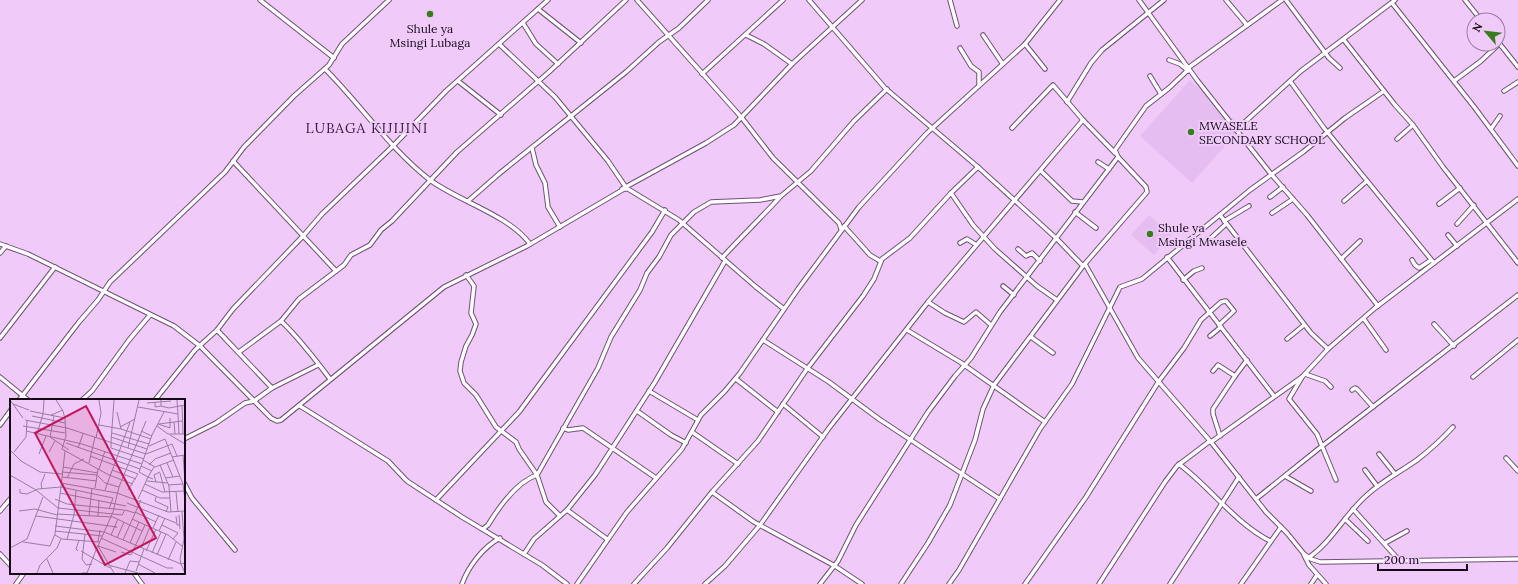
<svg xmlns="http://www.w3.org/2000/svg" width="1518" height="584" font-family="Lora,serif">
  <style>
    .built { fill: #e6bdf1 }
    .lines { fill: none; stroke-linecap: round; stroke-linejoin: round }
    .street-casing { stroke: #705078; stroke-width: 5.5 }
    .street { stroke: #fff; stroke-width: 3.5 }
    .poi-dot { fill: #377d20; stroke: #f0cbfa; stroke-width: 1.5 }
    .labels { text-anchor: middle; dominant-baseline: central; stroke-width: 4; stroke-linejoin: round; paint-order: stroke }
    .poi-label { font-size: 12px; fill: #140817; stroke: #f0cbfa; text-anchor: start }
    .quarter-label { font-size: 14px; letter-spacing: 1px; fill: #391c40; stroke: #f0cbfa }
    .inset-road { fill: none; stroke: #987d9f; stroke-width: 1 }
    .view { fill: #c2185b; fill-opacity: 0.15; stroke: #c2185b; stroke-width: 2 }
    .inset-edge { fill: none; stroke: #140817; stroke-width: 2 }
  </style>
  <rect width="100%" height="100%" fill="#f0cbfa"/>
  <g class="built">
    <polygon points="1190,80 1242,127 1192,183 1140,136"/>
    <polygon points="1149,215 1172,235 1154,255 1131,235"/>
  </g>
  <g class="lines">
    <defs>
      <g id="street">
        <polyline points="260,0 334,58"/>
        <polyline points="637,0 742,118 773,158 839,223 841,229"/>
        <polyline points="809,0 885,88 978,167 1057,239 1083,266"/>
        <polyline points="950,0 957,26"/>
        <polyline points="1139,0 1197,80 1271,174 1307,215 1378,306"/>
        <polyline points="1226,0 1247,25"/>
        <polyline points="1286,0 1329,58 1340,68"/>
        <polyline points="1465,0 1481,20"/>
        <polyline points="1392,3 1475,108 1518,166"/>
        <polyline points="538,9 581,43"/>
        <polyline points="523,23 536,44 558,64"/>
        <polyline points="746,35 764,44 792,64"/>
        <polyline points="983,35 1002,63"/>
        <polyline points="1344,40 1395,105 1413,125 1443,167 1518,263"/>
        <polyline points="1499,43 1518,67"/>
        <polyline points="499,44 555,97 608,161 625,186"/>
        <polyline points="1025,44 1045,69"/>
        <polyline points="960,48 971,66 979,72 979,85"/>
        <polyline points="1169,60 1180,64 1188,71"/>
        <polyline points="1188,68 1282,0"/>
        <path d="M325 69C361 105 389 148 430 180 458 201 509 215 530 244"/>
        <polyline points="702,74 783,0"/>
        <polyline points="1150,76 1161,94"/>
        <polyline points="458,81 501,115"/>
        <polyline points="1290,81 1324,128 1434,263"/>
        <polyline points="1454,81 1481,61 1499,44"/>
        <polyline points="1504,91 1518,82"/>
        <polyline points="1067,102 1091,63 1102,50 1164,0"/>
        <polyline points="1012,128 1053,85 1083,120 1115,153"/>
        <polyline points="1491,129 1500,116"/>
        <polyline points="1236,130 1301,71 1395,0"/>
        <polyline points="1397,139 1413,125"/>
        <polyline points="532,148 536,165 545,183 548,207 560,227"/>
        <polyline points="233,161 336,271"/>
        <polyline points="1098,162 1109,169"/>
        <polyline points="1041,171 1072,201 1082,202"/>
        <polyline points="622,189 706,143 734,125 792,64 862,0"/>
        <polyline points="951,193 978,167"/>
        <polyline points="1270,197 1283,187"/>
        <polyline points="468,201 500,173 626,72 659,42 679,28 708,0"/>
        <polyline points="1344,201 1367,181"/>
        <polyline points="1439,204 1460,188"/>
        <polyline points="1075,212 1096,228"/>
        <polyline points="1272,213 1293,199"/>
        <polyline points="1220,215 1311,333 1328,349"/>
        <polyline points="1224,221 1249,206"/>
        <polyline points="1457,224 1474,205"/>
        <polyline points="844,226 870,255 880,261"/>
        <polyline points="1448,235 1457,246"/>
        <polyline points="1211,238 1226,224"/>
        <polyline points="960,243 967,239 975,244"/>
        <polyline points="0,244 28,254 174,326 200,346 271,418 277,421 281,420 444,287 527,246 624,189 628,189 679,220 756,287 784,309"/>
        <polyline points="1018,249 1026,256 1032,253 1040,261"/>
        <polyline points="0,253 6,246"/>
        <polyline points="1167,257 1274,396"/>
        <path d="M722 258C741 237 761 218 780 197"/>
        <polyline points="1341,259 1360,241"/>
        <polyline points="1412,260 1415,265 1419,268 1431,260"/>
        <polyline points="1085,264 1138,358 1211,442 1266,512 1287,533 1304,554 1311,559 1320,562 1518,559"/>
        <polyline points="466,275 474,286 471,313 476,324 472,335 466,346 461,362 460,371 464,383 476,395 496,427 516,442 519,449 537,475 546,502 560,516"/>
        <polyline points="1183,280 1194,271 1202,268"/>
        <polyline points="1003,286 1014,295"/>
        <polyline points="928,302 945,313 964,322 976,312 991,325"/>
        <polyline points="1364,319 1386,350"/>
        <path d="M281 321C299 338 315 359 330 379"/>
        <polyline points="1434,324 1454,346"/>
        <polyline points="217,330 272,388"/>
        <polyline points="907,330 960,362 1045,422"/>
        <polyline points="1210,336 1221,327"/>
        <polyline points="1031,337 1053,353"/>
        <polyline points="0,338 55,267"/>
        <polyline points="1287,339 1304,325"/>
        <polyline points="763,340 829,382 879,419 1000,499"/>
        <polyline points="239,352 281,321 299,299 344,265 351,255 370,245 381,230 392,221 457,152 549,72 626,0"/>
        <polyline points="1213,371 1218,365 1235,376 1247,360"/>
        <polyline points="1305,374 1325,381 1331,387"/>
        <polyline points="0,377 28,400"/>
        <polyline points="1302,377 1289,399 1317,434 1336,480"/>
        <polyline points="1473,377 1518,340"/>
        <polyline points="736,379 778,412"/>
        <polyline points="1352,390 1355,388 1357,389 1373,407"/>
        <polyline points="649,391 698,420"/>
        <polyline points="19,400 79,322 98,300 110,282 225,172 244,147 294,96 329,65 342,44 389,0"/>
        <polyline points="82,400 92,391 129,340 150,315"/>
        <polyline points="155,400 195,350 217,330 233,309 304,235 322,214 393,146 446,91 548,0"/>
        <polyline points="783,404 823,437"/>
        <polyline points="300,406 388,461 407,481 462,517 542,565 567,584"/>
        <polyline points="637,411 671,435 686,443"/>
        <polyline points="0,425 11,410"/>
        <polyline points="563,428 568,430 583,428 656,478"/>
        <polyline points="692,432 738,464"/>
        <polyline points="1220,436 1213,414 1213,409 1235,376"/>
        <polyline points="184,439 216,423 245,403 254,401 272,388 318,365"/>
        <polyline points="1211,442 1302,377 1328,349 1375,308 1518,199"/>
        <polyline points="1379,454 1395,474"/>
        <polyline points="1506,458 1518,471"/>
        <path d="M1179 464C1211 488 1235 523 1270 541"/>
        <polyline points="1365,470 1377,486"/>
        <polyline points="1285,476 1311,491"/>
        <polyline points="184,483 192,498 235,550"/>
        <polyline points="712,492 754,522 835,566 862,584"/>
        <polyline points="1256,499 1317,450 1518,295"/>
        <polyline points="436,500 519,412 652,232 665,210"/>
        <polyline points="1353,509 1398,559"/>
        <polyline points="567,510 607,539"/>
        <polyline points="0,511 11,498"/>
        <polyline points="1345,519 1368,541"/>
        <path d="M483 529 488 525C499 507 516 482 537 475L598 368 611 337 640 290 647 273 659 257 671 235 694 212 711 202 760 200 781 196 811 171 854 121 887 89"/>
        <polyline points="1385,543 1407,531"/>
        <polyline points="0,554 11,566"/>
        <polyline points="524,554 534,539 567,510 595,475 655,382 725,261"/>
        <polyline points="1304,555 1309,565 1326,584"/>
        <path d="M1308 558C1332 542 1345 514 1367 495 1382 481 1400 472 1417 460 1430 450 1442 439 1453 427"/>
        <polyline points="134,573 142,584"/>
        <polyline points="16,584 24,573"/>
        <path d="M462 584C468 567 483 547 500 538"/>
        <polyline points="577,584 627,512 682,449 701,415 725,391 740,373 798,289 859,207 927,133 1025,44 1060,0"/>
        <polyline points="634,584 667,548 712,492 758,441 807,369 863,296 874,279 882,259 910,238 951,193 973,225 995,249 1037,286 1057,300"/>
        <polyline points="705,584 725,566 760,525 829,428 928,302 1083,120"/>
        <polyline points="820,584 838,561 856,525 928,412 955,376 971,358 1000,312 1118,157"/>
        <polyline points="901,584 928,543 950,505 975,440 983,409 994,385 1083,266 1147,192 1146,187 1118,157 1115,150 1146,106 1169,88 1189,69"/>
        <polyline points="949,584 959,570 1040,429 1072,384 1120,287 1142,279 1250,190 1303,152 1345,118 1384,91"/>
        <polyline points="1025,584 1086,497 1159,381 1184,348 1201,320 1221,302 1226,301 1234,311 1219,325"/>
        <polyline points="1099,584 1165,482 1177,466 1210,441"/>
        <polyline points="1170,584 1239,477"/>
        <polyline points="1241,584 1281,527"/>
        <polyline points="1311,584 1317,575"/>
      </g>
    </defs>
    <use href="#street" class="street-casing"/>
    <use href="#street" class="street"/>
  </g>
  <g class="poi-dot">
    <circle cx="430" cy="14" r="4"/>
    <circle cx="1191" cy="132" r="4"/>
    <circle cx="1150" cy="234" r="4"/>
  </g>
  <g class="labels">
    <g class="poi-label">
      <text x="430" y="28" text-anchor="middle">Shule ya<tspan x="430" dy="14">Msingi Lubaga</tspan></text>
      <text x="1199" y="125">MWASELE<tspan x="1199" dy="14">SECONDARY SCHOOL</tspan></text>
      <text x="1158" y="227">Shule ya<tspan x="1158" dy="14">Msingi Mwasele</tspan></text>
    </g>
    <g class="quarter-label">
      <text x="367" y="128">LUBAGA KIJIJINI</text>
    </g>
  </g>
  <g transform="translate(10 399)">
    <rect width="175" height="175" fill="#f0cbfa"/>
    <path class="inset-road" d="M0 1 13 19M46 1 53 12 55 20 56 37 52 50 88 70 85 89M167 1 168 15M145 3V8L151 7V1M137 4 161 2M3 5 19 11M172 6 173 35M151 7 159 9 175 6M128 8 168 15 169 35M20 12 55 19M107 13 111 30 141 40M41 16 53 11M22 17 55 24M44 17 40 38 59 51M15 21 57 29 136 55 162 45 167 57M164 23 165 35M148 25 160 29V19M149 25 172 22M89 26 111 30M13 27 55 34M147 27 158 35H175M110 28 125 20M16 32 72 45 132 65M131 32 142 37M102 34 139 45M27 35 33 15 34 1M160 36 175 45M101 38 137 50M86 39 91 14 89 1M101 43 104 1M101 43V49L134 60M56 44 130 70M139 47 155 40 173 85 175 101M68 49 73 35M118 49 129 1M0 51 11 62 30 73 52 75M4 53 16 38 17 22M39 53 45 42M29 55 36 37M173 56 175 83M80 57 128 75M162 58 175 56M133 61 145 68 164 61M79 64 85 38M157 64 163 78M139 66 145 60 161 54M150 66 159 87 161 113M131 67 142 72M53 68 88 74M88 70 99 76 123 85M89 70 95 52M102 71 126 80M52 73 87 76 95 84 109 88M150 74 155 93M0 76 26 91 48 109 112 116 115 111 125 114M52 78 87 82M57 79 64 65 74 60M155 79 170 77M143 80 138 78 144 68M137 82 157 84M146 83 144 76 150 73M51 84 107 94 158 113 175 112M135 85 152 93 174 92M158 86 173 85M51 88 103 99 99 110M10 90V94L17 95 28 90 51 88 55 52M32 90 31 85 35 75M95 91 120 23M118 91 128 75M132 91 150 99H160M166 93 168 113M50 94 116 107M146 98 145 102 158 108 156 113M45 100 57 105 114 111M128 100 138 78 129 73 142 36 154 13M117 104 166 124M9 112 25 110 47 116M103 113 109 88 136 22M103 113 88 147 104 174M125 113 146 123M172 113 174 140 170 160 171 165 175 164M47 115 103 118 132 132M169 116 170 130M26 117 107 128H104M79 117 82 89M88 117 89 101M166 117 167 126H170M122 120 158 136 172 147M152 126 168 134 163 140M45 127 94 133M143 129 149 116M45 132 92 137M149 132 155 119M94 133 171 165 175 174M75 135 72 160 76 166 82 165M45 136 52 140 89 143M101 136 108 120M91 139 157 169H163M107 139 114 123M57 140 64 116 66 92M113 141 131 101M13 143 40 147 45 135 51 88M88 143 90 131M120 144 129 123M88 147 106 153M0 149 17 140 33 98M131 149 140 128M68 152 66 150 69 141M71 152 100 169M136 152 146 130M111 153 121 156 135 126M142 154 151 133M147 156 156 135M37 160 43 174M158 161 166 143M128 165 145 174M98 166 128 174M126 172 134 150M27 174 30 166 47 149 51 140M72 174H77L88 146M115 174 120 162 129 163"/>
    <path class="view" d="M76 7 146 139 95 166 25 34Z"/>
    <rect width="175" height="175" class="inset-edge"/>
  </g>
  <g transform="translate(1486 32) rotate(298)"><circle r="19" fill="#f0cbfa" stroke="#987d9f"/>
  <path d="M0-3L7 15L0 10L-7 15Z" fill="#377d20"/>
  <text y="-6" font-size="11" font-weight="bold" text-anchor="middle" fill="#140817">N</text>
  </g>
  <path d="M1378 564v6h89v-6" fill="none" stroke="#140817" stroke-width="2"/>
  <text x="1384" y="564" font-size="12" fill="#140817" stroke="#f0cbfa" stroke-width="3" paint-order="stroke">200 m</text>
</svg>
